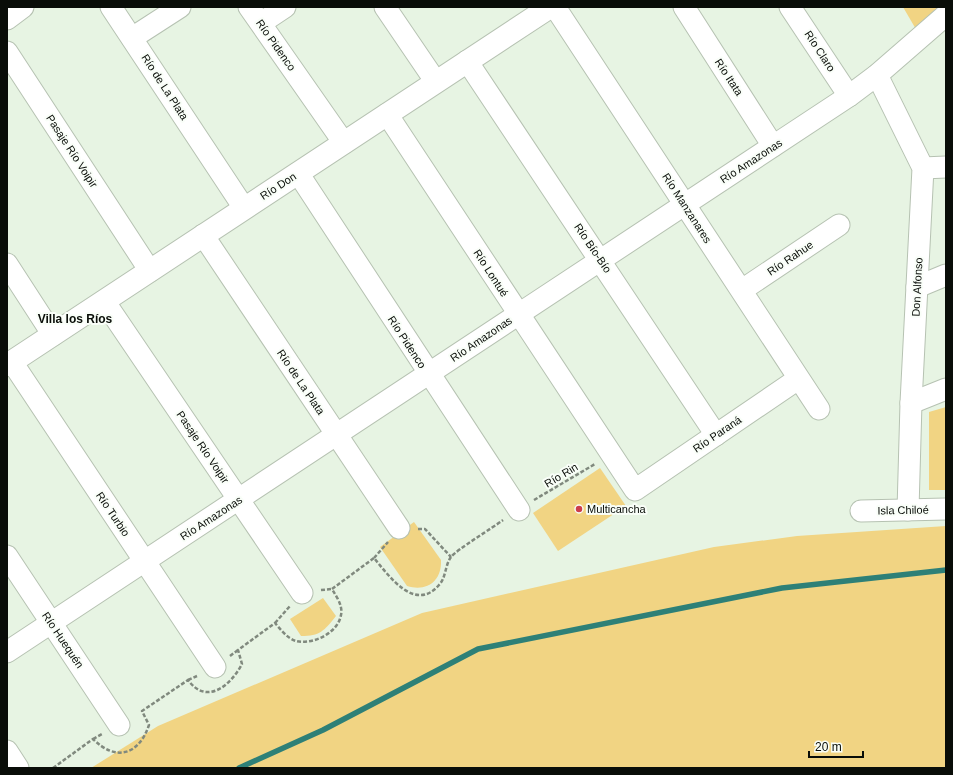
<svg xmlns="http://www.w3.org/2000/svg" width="953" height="775" font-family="Arial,sans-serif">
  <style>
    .green { fill: #f1d483 }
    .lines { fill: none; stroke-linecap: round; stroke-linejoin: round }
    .stream { stroke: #2e8077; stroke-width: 5.5 }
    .minor-casing { stroke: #b6c2b2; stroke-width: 23 }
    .tertiary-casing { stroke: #b6c2b2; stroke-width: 24 }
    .path { stroke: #80897e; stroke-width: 2.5; stroke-dasharray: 4 2; stroke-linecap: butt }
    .minor { stroke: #fff; stroke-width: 21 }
    .tertiary { stroke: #fff; stroke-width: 22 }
    .poi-dot { fill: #cd3d4b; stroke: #f9fef8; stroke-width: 1.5 }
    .labels { text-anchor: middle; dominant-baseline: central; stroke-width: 4; stroke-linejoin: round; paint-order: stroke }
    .street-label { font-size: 11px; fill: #090d08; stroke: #f9fef8 }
    .poi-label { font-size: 11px; fill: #090d08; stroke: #f9fef8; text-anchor: start }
    .neighbourhood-label { font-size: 12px; font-weight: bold; fill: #090d08; stroke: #f9fef8 }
  </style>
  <rect width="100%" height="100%" fill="#e7f4e3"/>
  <g class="green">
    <polygon points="903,7 944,7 917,31"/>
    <polygon points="946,407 946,490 929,490 929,412"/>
    <polygon points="600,468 626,506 558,551 533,513"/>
    <path d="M414 522 441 560C442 581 427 592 407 586L380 547Z"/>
    <polygon points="946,526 946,768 91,768 158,726 422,613 714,547 797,536"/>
    <path d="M323 598 336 616C324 631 320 636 301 636L290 619Z"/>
  </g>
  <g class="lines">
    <polyline class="stream" points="239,768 323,730 478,649 782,588 946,570"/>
    <defs>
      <g id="minor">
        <polyline points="111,7 244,208"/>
        <polyline points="249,7 344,143"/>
        <polyline points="385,7 436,82"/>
        <polyline points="555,7 819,409"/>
        <polyline points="684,7 773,146"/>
        <polyline points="790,7 849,96"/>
        <polyline points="7,19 23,7"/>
        <polyline points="261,23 285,7"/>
        <polyline points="132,38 180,7"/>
        <polyline points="7,52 150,271"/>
        <polyline points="467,61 716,435"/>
        <polyline points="877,75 923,168 911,403 908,510"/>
        <polyline points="387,114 635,490 798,379"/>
        <polyline points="923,168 946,167"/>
        <polyline points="298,173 519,510"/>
        <polyline points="203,235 399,528"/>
        <polyline points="7,264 53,335"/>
        <polyline points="917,287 946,275"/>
        <polyline points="742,290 839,225"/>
        <polyline points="104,301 302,593"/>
        <polyline points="12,362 215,667"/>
        <polyline points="911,403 946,389"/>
        <polyline points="861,511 946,509"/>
        <polyline points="7,556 119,725"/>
        <polyline points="7,652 849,96 877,75 946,15"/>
        <polyline points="7,751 18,768"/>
      </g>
      <polyline id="tertiary" points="7,365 550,7"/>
    </defs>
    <use href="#minor" class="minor-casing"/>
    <use href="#tertiary" class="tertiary-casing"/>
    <g class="path">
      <polyline points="534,500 595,464"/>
      <polyline points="418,529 425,529 451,557"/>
      <polyline points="374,558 388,542"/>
      <polyline points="321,590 332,589"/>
      <polyline points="275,623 290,606"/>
      <polyline points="230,656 238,650"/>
      <polyline points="188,680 197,676"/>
      <polyline points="93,739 102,734"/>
      <path d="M53 768 93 739C116 762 139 755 149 725L142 711 188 680C207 706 231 685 242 664L238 650 275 623C280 629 288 639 296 641 313 645 338 633 341 615 343 605 336 596 332 589L374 558C389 576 415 613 439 585 446 578 445 565 451 557 456 550 494 527 503 520"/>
    </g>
    <use href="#minor" class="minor"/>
    <use href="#tertiary" class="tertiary"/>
  </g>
  <circle class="poi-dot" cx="579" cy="509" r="4"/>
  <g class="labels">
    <g class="street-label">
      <text transform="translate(276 45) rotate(55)">Río Pidenco</text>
      <text transform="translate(820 51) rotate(57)">Río Claro</text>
      <text transform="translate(729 77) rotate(57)">Río Itata</text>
      <text transform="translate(165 87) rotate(57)">Río de La Plata</text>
      <text transform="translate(72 151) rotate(57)">Pasaje Río Voipir</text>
      <text transform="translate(751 161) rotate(-33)">Río Amazonas</text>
      <text transform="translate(278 186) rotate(-33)">Río Don</text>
      <text transform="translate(687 208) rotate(57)">Río Manzanares</text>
      <text transform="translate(593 248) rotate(56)">Río Bío-Bío</text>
      <text transform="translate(790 258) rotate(-34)">Río Rahue</text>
      <text transform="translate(491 273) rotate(57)">Río Lontué</text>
      <text transform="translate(917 287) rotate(-87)">Don Alfonso</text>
      <text transform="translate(481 339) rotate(-34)">Río Amazonas</text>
      <text transform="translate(407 342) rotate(57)">Río Pidenco</text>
      <text transform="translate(301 382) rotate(56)">Río de La Plata</text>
      <text transform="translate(717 434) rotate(-34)">Río Paraná</text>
      <text transform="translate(203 447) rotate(56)">Pasaje Río Voipir</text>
      <text transform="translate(561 475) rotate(-31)">Río Rin</text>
      <text transform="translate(903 510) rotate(-1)">Isla Chiloé</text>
      <text transform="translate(113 514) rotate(56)">Río Turbio</text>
      <text transform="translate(211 518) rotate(-33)">Río Amazonas</text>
      <text transform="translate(63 640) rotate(56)">Río Huequén</text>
    </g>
    <g class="poi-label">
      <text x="587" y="509">Multicancha</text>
    </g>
    <g class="neighbourhood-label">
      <text x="75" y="319">Villa los Ríos</text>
    </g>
  </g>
  <rect width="953" height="775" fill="none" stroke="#090d08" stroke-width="16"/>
  <path d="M809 751v6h54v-6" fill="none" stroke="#090d08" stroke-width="2"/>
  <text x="815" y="751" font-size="12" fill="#090d08" stroke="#f9fef8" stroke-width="3" paint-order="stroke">20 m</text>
</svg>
